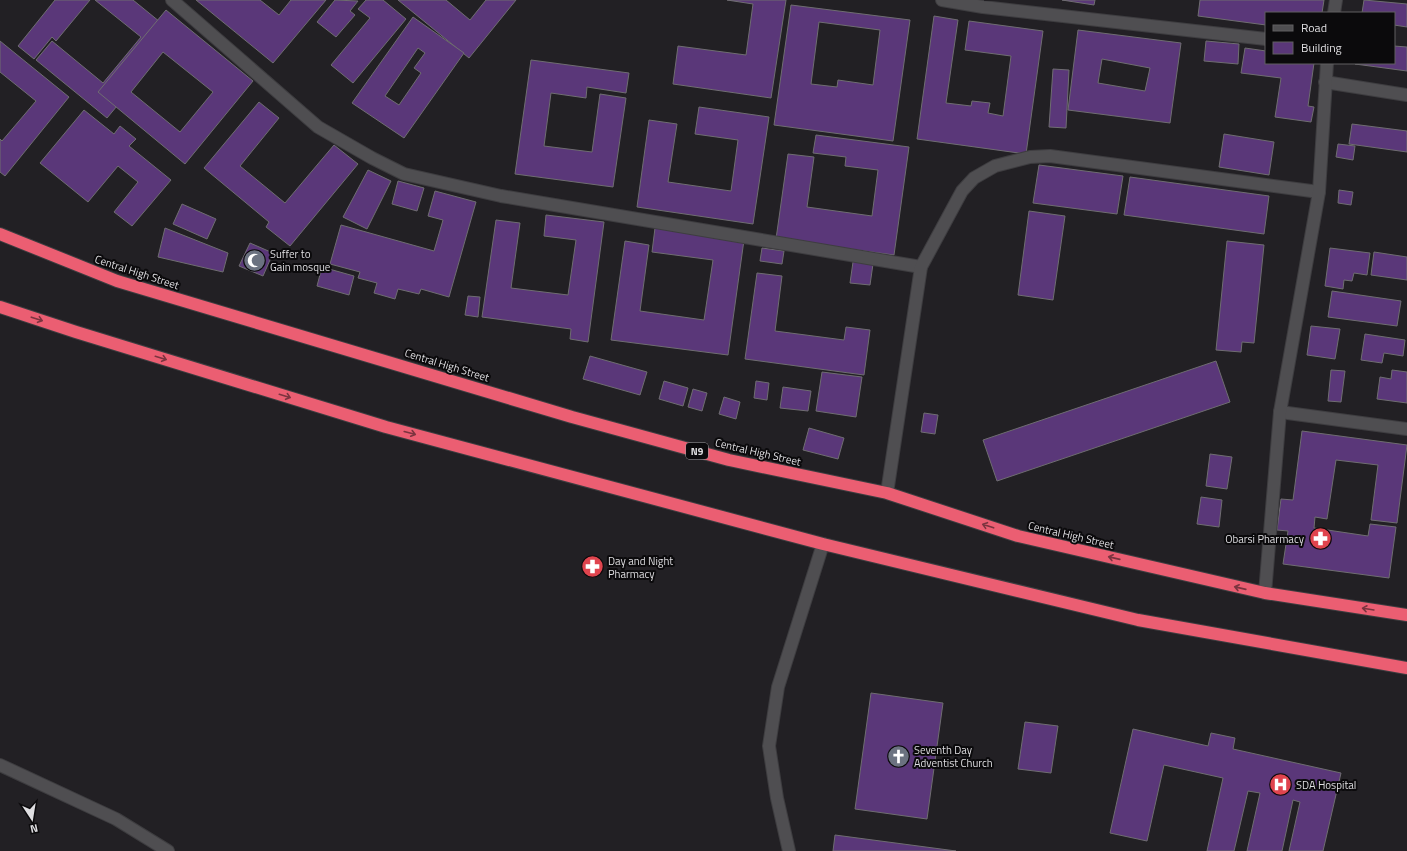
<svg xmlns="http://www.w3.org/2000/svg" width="1407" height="851" font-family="'Titillium Web',sans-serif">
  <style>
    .building { fill: #5a3779; stroke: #6f6d71; fill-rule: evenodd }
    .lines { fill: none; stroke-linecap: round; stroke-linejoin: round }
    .minor-casing { stroke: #3e3d40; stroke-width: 14 }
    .highway-casing { stroke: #3e3d40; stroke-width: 14 }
    .minor { stroke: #4f4e51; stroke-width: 12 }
    .highway { stroke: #eb5e72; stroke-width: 12 }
    .oneway { stroke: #7b343f }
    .labels { text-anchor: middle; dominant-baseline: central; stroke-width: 4; stroke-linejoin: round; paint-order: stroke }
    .shield { fill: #0b0a0c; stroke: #9f9ea1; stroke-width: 1 }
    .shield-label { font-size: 10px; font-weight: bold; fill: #dfdee1 }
    .poi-label { font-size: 11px; fill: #dfdee1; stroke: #0b0a0c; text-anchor: start }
    .street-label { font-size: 11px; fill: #dfdee1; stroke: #0b0a0c }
  </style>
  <rect width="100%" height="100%" fill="#222024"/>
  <g class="building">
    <polygon points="55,0 90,0 56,41 52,37 34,59 18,46"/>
    <polygon points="95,0 133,0 176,35 107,118 36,60 52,41 103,83 141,37"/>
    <polygon points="196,0 260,0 279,15 291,0 326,0 273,63"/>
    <polygon points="335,0 358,1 350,11 355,15 336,37 317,22"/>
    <polygon points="366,0 383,0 406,19 353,83 331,65 370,18 358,9"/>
    <polygon points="398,0 446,0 470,20 486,0 516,0 469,58"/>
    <polygon points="727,0 786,0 771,98 673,84 678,46 746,55 753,4"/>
    <polygon points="1062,0 1095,0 1094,5"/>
    <polygon points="1200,0 1324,0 1322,13 1266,13 1266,25 1198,16"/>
    <polygon points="1364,0 1407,4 1407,27 1394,25 1394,13 1362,13"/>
    <path d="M791 5 910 20 893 141 774 125ZM819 22 880 30 873 85 838 80 837 87 811 84Z"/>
    <path d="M166 10 253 81 185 164 98 92ZM163 52 213 92 180 132 131 92Z"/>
    <polygon points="934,16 958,20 946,103 971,106 972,101 990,103 988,113 1003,116 1011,56 965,50 969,21 1043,31 1026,154 917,139"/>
    <path d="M413 17 464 53 404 138 352 103ZM418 48 425 53 414 68 421 73 399 105 385 96Z"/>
    <path d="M1078 30 1181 43 1170 123 1068 110ZM1102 59 1150 68 1145 91 1098 83Z"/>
    <polygon points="0,41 69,97 5,176 0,172 0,139 2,141 36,101 0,72"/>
    <polygon points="1206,41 1239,44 1238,64 1204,61"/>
    <polygon points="1394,46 1407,47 1407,71 1355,64 1394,63"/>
    <polygon points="1245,48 1266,51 1266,63 1314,63 1308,106 1314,107 1311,122 1275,117 1281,78 1241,73"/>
    <polygon points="531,60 629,73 626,93 587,87 586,98 551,93 544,146 592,152 600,94 626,98 613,187 515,174"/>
    <polygon points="1053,69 1069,70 1066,128 1049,127"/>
    <polygon points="259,102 279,118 240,166 285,203 334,145 358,164 290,246 266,227 269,222 204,168"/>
    <polygon points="699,107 769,117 753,224 637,207 649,120 677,124 668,182 731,191 738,140 695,134"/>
    <polygon points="84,110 114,134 120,126 136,139 129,146 171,180 132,226 114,212 138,182 118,166 88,202 40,163"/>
    <polygon points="1352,124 1407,131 1407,152 1349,144"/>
    <polygon points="1224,134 1274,142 1269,175 1219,167"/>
    <polygon points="816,135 909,147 894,255 776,239 788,154 814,157 807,207 872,216 878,170 845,166 846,157 813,153"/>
    <polygon points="1338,144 1355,146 1353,160 1336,157"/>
    <polygon points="1039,165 1123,176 1117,214 1033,203"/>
    <polygon points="368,170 391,181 367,229 343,217"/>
    <polygon points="1130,177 1269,196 1264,234 1124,215"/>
    <polygon points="398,181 424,188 417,211 392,204"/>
    <polygon points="1339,190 1353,192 1351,205 1338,203"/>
    <polygon points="435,191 476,202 449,297 421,289 419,294 398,289 395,299 374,293 377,283 358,278 360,272 330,264 341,225 434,251 443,220 428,216"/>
    <polygon points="182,204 216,219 207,239 173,224"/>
    <polygon points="1029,211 1065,216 1053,300 1018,295"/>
    <polygon points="546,215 604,222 588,342 570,339 571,329 482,317 496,220 520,223 511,288 568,295 576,240 544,236"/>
    <polygon points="165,228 228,253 223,272 158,257"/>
    <polygon points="655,228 744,240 728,355 611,340 625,241 649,245 640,311 704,320 713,260 652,252"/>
    <polygon points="1227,241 1264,245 1254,343 1242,342 1241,352 1216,350"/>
    <polygon points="250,243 273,253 263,276 239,266"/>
    <polygon points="762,248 784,251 782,264 760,261"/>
    <polygon points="1330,248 1370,253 1367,275 1354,273 1352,281 1344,280 1343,289 1325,286"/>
    <polygon points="1374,252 1407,257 1407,280 1371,275"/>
    <polygon points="853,262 873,264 870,285 850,283"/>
    <polygon points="322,267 354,276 349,295 317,286"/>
    <polygon points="757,273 782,276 775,331 844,340 846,327 870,330 864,375 745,359"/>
    <polygon points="1332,291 1401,301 1397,326 1328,317"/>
    <polygon points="468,296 480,297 478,317 465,315"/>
    <polygon points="1311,326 1340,329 1335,359 1307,355"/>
    <polygon points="1365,334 1405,340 1403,356 1384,353 1382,363 1361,360"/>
    <polygon points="590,356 647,372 640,395 583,379"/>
    <polygon points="1216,361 1230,402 997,481 983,440"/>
    <polygon points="1331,370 1345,371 1341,402 1328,401"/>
    <polygon points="1392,370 1407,372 1407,403 1377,399 1380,377 1391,379"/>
    <polygon points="822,372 862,377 856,417 816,411"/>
    <polygon points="664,381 688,388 683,406 659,399"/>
    <polygon points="756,381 769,383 767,400 754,398"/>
    <polygon points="783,387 811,391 808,411 780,408"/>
    <polygon points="693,389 707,393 702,411 688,407"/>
    <polygon points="724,397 740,402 736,419 719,414"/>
    <polygon points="924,413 938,415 935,434 921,432"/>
    <polygon points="809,428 844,438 838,459 803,450"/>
    <polygon points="1302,431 1407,445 1397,523 1371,520 1378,465 1336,460 1327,519 1315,517 1314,528 1368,536 1370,524 1396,527 1389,578 1283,564 1288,531 1277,530 1281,499 1293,500"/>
    <polygon points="1210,454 1232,457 1227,489 1206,486"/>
    <polygon points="1201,497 1222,500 1219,527 1197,524"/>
    <polygon points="871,693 943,703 927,819 855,809"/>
    <polygon points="1025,722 1058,726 1051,773 1018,769"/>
    <polygon points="1133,729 1208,746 1211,733 1235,738 1233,749 1341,773 1323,851 1289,851 1300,802 1293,800 1282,851 1247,851 1260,793 1248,791 1234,851 1207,851 1223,778 1164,765 1147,841 1110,833"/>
    <polygon points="835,835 956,851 833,851"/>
  </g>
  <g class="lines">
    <defs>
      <g id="minor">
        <polyline points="172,0 318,127 372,158 404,174 501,196 921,267"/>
        <polyline points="942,0 983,7 1266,39"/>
        <polyline points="1334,13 1336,0"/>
        <polyline points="1325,82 1407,95"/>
        <polyline points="1280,412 1407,429"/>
        <polyline points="887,493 921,267 962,191 974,178 995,166 1030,157 1050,156 1319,192"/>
        <polyline points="1265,593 1280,412 1319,192 1327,63"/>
        <polyline points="0,765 116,819 168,851"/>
        <polyline points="789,851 777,798 769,746 778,687 823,544"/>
      </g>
      <g id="highway">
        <polyline points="0,234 117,281 572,417 729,460 887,493 1018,536 1265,593 1407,615"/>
        <polyline points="0,307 76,332 386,427 823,544 1138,620 1407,668"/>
      </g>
    </defs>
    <use href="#minor" class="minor-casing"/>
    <use href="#highway" class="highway-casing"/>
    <use href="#minor" class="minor"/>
    <use href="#highway" class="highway"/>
  </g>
  <defs><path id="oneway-shaft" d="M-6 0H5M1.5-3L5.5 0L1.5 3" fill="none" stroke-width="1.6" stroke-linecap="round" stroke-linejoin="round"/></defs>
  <g class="oneway">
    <use href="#oneway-shaft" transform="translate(37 319) rotate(18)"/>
    <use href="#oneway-shaft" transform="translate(161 358) rotate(17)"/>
    <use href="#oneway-shaft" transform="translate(285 396) rotate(17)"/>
    <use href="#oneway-shaft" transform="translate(410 433) rotate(15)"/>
    <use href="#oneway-shaft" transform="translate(988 526) rotate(-162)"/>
    <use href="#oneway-shaft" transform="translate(1114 558) rotate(-167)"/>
    <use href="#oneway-shaft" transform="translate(1240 588) rotate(-167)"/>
    <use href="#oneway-shaft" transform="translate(1368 609) rotate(-171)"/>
  </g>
  <defs>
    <symbol id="mosque-disc" viewBox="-11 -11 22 22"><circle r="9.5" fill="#6b7280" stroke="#0b0a0c"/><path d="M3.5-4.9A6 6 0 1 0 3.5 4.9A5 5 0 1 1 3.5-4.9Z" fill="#fff"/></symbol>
    <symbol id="pharmacy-disc" viewBox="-11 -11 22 22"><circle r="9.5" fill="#e0444e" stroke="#0b0a0c"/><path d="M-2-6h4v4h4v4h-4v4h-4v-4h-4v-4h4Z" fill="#fff"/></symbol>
    <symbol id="church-disc" viewBox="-11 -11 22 22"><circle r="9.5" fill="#6b7280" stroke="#0b0a0c"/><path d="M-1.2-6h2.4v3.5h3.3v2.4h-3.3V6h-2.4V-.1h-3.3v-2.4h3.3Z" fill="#fff"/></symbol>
    <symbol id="hospital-disc" viewBox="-11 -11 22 22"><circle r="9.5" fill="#e0444e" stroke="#0b0a0c"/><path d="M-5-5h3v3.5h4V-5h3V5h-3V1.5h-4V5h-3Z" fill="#fff"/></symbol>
  </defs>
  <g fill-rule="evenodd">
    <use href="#mosque-disc" x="242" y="248" width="25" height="25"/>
    <use href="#pharmacy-disc" x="1308" y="526" width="25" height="25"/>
    <use href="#pharmacy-disc" x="580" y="554" width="25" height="25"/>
    <use href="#church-disc" x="886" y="744" width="25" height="25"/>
    <use href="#hospital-disc" x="1268" y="772" width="25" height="25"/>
  </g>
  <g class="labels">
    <rect class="shield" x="686" y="443" width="22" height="16" rx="3"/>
    <g class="shield-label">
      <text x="697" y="451">N9</text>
    </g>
    <g class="poi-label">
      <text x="270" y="254">Suffer to<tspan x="270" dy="13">Gain mosque</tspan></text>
      <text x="1304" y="539" text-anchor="end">Obarsi Pharmacy</text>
      <text x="608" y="561">Day and Night<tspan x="608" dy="13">Pharmacy</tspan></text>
      <text x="914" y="750">Seventh Day<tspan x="914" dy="13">Adventist Church</tspan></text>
      <text x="1296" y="785">SDA Hospital</text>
    </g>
    <g class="street-label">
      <text transform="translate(137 272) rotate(18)">Central High Street</text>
      <text transform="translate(447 365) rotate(17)">Central High Street</text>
      <text transform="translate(758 452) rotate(13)">Central High Street</text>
      <text transform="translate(1071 535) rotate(13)">Central High Street</text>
    </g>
  </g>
  <rect x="1265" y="12" width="130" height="52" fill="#0b0a0c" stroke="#605f61"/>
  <rect x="1273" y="25" width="20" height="6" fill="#4f4e51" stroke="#605f61"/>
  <text x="1301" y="32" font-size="12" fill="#dfdee1">Road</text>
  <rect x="1273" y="42" width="20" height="12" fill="#5a3779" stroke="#605f61"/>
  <text x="1301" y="52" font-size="12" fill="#dfdee1">Building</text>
  <g transform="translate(32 819) rotate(168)" stroke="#0b0a0c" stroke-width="3" paint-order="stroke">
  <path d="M0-3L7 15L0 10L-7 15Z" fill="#dfdee1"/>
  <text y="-6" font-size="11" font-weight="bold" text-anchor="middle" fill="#dfdee1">N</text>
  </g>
</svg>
